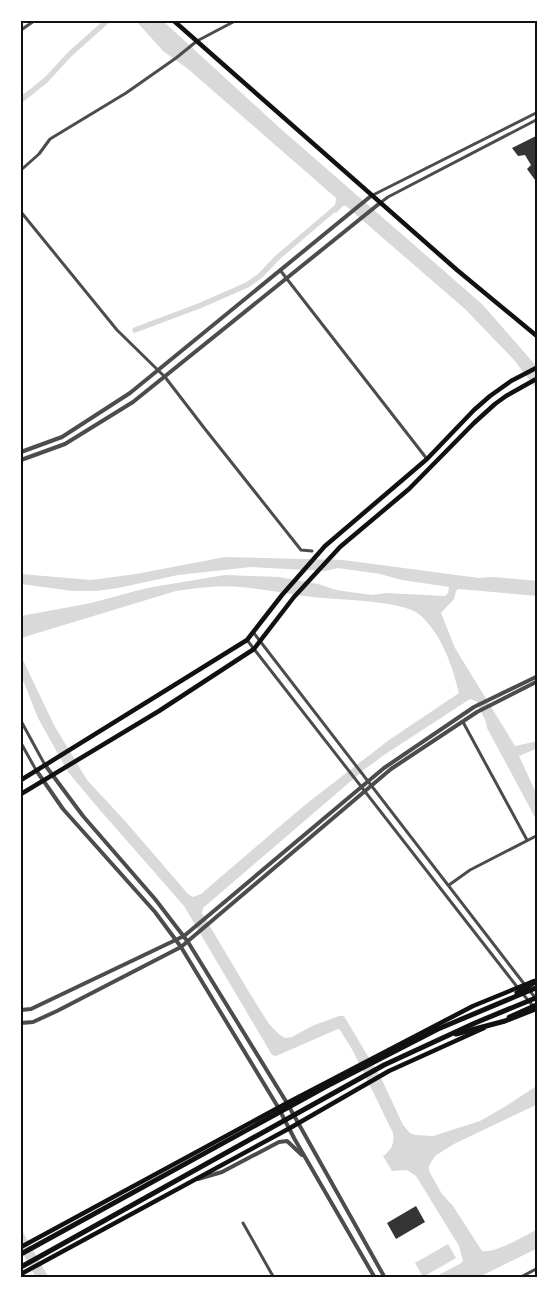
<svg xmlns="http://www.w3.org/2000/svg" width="559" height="1299" font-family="'Open Sans',sans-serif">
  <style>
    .water { fill: #d9d9d9 }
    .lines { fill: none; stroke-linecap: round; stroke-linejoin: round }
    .canal { stroke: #d9d9d9; stroke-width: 5.5 }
    .building { fill: #353535 }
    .minor { stroke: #4c4c4c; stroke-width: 3 }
    .tertiary { stroke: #4c4c4c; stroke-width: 4 }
    .secondary { stroke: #111; stroke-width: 4.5 }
    .primary { stroke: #111; stroke-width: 4.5 }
    .trunk { stroke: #111; stroke-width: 5 }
    .neatline { fill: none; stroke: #111; stroke-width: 2 }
  </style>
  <rect width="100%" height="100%" fill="#fff"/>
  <g class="water">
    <polygon points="136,21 163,21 282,130 482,304 538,368 538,391 514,360 465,309 346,206 343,206 336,213 331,209 335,206 336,198 188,69 163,51"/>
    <path d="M225 557 343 560 479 578 493 577 538 581V596L458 589 456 591 454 599 441 613 455 648 515 746 538 741V748L519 756 538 797V823L487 728 486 722 476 701 470 699 384 755 365 769 203 908 202 913 249 992 269 1024 280 1035 285 1038 292 1037 312 1026 339 1016H344L382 1080 403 1125 410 1133 415 1135 433 1136 480 1121 506 1106 538 1085V1104L454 1144 435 1156 429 1166V1171L442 1194 453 1206 482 1251C495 1254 526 1235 538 1229V1248L477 1278H433L461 1263 463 1261 459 1246 416 1176 407 1170 392 1171 383 1156C391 1150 395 1144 393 1133L353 1051 340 1030 338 1029 276 1056 272 1055 184 906 99 809 68 772 38 718 21 675V656L54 725 87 780 126 822 188 894 193 897 201 894 306 804 389 740 459 693C452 665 442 635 420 615 403 600 337 600 312 597 288 594 264 589 240 587 219 585 197 588 176 591L21 638V616L91 603 147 588 225 575 279 577 318 584 336 590 372 595 387 593 445 596 448 593 449 587 402 580 380 574 338 568 325 571 251 567 178 575 118 588 96 591H73L21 584V574L91 580 136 574Z"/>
    <polygon points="21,1228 24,1234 49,1278 36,1278 21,1250"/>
    <polygon points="448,1244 456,1258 423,1277 415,1263"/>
  </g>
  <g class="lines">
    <g class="canal">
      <polyline points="21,100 46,80 70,54 107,21"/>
      <polyline points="135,330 199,306 247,285 260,276 278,257 338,206"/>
    </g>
  </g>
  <g class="building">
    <polygon points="538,135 538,184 527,169 531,165 525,155 518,156 512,148"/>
    <polygon points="416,1206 425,1222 396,1239 387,1223"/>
  </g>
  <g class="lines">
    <g class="minor">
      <polyline points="21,30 34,21"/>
      <polyline points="21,170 39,154 50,139 126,93 176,58 197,41 235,21"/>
      <polyline points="371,196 538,112"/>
      <polyline points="380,203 388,197 538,119"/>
      <polyline points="21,212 117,330 165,377 205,429 301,550 312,551"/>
      <polyline points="280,270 427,459"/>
      <polyline points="253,632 525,985"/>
      <polyline points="247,640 518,988"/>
      <polyline points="21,721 45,765"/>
      <polyline points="463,722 527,840"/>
      <polyline points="21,743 36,770"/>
      <polyline points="449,885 470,870 538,835"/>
      <polyline points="529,990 538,1001"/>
      <polyline points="522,993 538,1012"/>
      <polyline points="243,1223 274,1278"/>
      <polyline points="519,1278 538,1268"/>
    </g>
    <g class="tertiary">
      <polyline points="21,452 62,437 130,393 371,196"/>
      <polyline points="21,460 65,444 133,402 380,203"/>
      <polyline points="45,765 83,816 155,899 188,942 287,1103 385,1278"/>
      <polyline points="36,770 63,809 155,912 181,947 278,1107 294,1138 375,1278"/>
      <polyline points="21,1010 31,1009 184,936 384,768 474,707 538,676"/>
      <polyline points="21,1023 33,1022 57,1011 181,947 391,769 477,712 538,681"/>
      <polyline points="198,1179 222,1172 279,1142 287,1141 302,1155"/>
    </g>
    <g class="secondary">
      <polyline points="174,21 457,270 538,337"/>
      <polyline points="21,780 247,640 282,595 325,546 427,459 474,410 490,396 511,381 538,367"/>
      <polyline points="21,794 159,711 254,649 294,597 340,547 409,489 474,423 495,404 506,396 538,378"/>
    </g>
    <g class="primary">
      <polyline points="509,1017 538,1004"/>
      <polyline points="21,1247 287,1103 473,1006 534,981"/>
      <polyline points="21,1274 290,1128 389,1071 484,1028"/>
    </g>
    <g class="trunk">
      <polyline points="517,993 538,980"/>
      <polyline points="456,1034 505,1021 538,1008"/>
      <polyline points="21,1254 327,1086 438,1029 538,987"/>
      <polyline points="21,1267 384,1065 475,1023 538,997"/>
    </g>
  </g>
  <rect width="559" height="1299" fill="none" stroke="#ffffff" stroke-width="45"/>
  <rect x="22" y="22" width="514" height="1254" class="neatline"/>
</svg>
